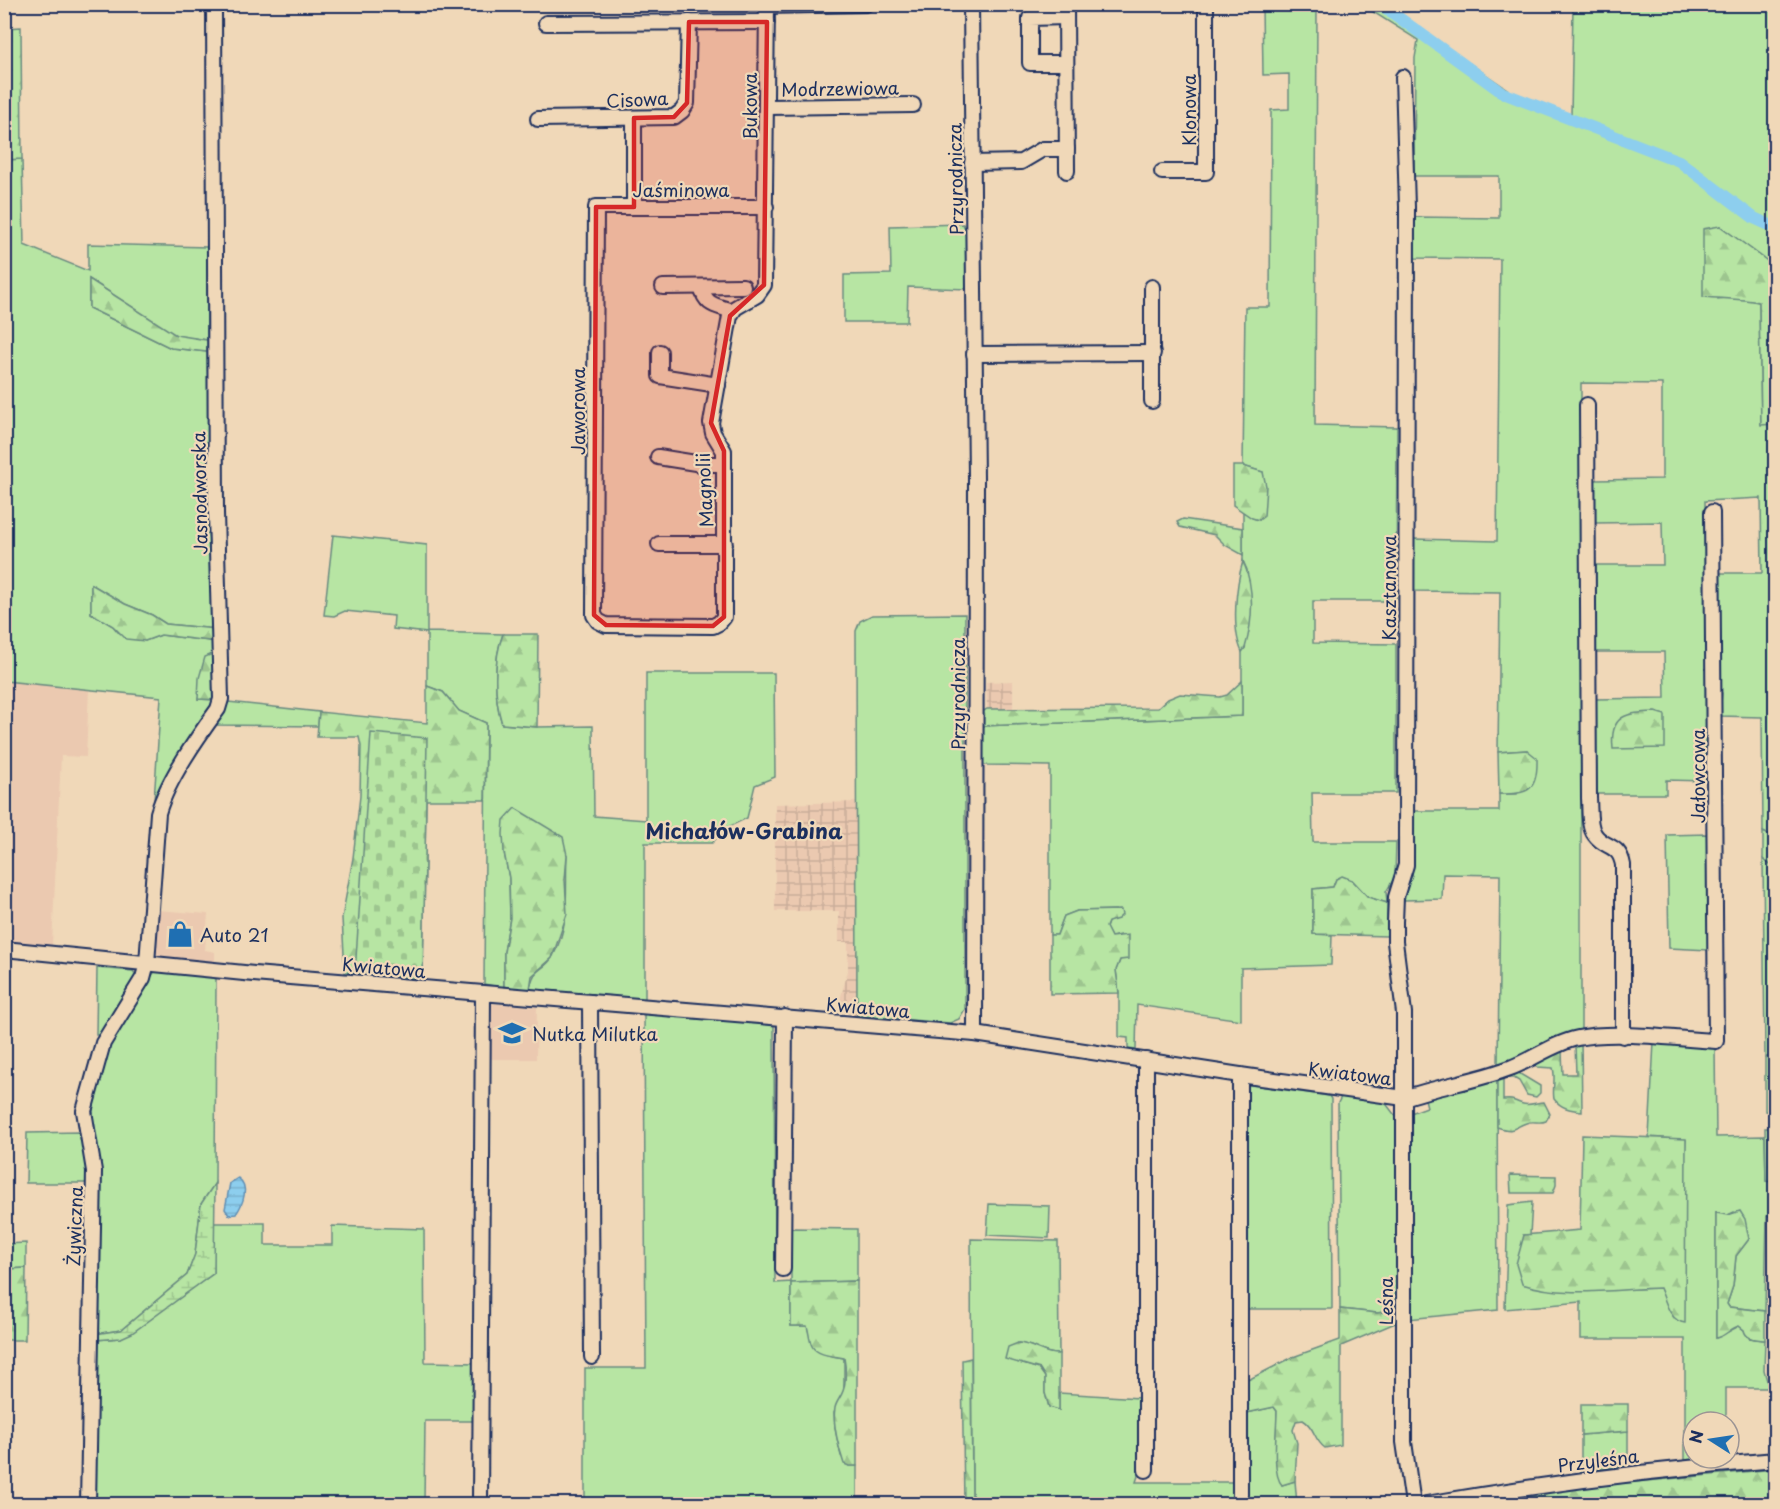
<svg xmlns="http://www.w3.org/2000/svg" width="1780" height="1509" font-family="'Playpen Sans',sans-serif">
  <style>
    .built { fill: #ebc9b0 }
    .industrial { fill: url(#industrial-grid) }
    .grass { fill: #b7e5a3; stroke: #698a80; stroke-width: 1.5 }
    .forest { fill: url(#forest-firs); stroke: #698a80; stroke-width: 1.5 }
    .wetland { fill: url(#wetland-marsh); stroke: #698a80; stroke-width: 1.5 }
    .cemetery { fill: url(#cemetery-stones); stroke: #698a80; stroke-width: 1.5 }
    .water { fill: url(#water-rules); stroke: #5f8eb4; stroke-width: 1.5 }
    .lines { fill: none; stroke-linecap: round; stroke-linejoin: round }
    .stream { stroke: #5f8eb4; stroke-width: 4 }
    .canal { stroke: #8dceee; stroke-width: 12 }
    .minor-casing { stroke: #1b2f5e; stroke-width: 18 }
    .minor { stroke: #f0d8b8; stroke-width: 14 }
    .marked { fill: #d62828; fill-opacity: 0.2; stroke: #d62828; stroke-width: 4.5; stroke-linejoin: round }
    .labels { text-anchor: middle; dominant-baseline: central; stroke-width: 4.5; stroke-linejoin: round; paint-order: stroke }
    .street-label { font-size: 18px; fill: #1b2f5e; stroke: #f0d8b8 }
    .poi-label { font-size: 18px; fill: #1b2f5e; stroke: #f0d8b8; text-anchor: start }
    .quarter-label { font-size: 21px; font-weight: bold; fill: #1b2f5e; stroke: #f0d8b8 }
  </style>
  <defs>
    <pattern id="industrial-grid" width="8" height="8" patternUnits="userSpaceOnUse" patternTransform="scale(1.5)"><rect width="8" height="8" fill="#ebc9b0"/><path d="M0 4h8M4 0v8" fill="none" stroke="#c9ad9a"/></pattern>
    <pattern id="forest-firs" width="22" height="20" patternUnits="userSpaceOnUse" patternTransform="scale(1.5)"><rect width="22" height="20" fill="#b7e5a3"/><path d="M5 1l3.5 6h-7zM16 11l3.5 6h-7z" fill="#9dc58f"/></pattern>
    <pattern id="wetland-marsh" width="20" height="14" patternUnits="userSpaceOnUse" patternTransform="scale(1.5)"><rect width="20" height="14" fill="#b7e5a3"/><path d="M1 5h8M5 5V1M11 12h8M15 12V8" fill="none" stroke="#9dc58f"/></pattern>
    <pattern id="cemetery-stones" width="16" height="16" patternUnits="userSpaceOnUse" patternTransform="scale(1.5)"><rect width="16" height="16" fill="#b7e5a3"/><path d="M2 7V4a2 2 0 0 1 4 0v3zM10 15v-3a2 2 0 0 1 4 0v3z" fill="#9dc58f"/></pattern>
    <pattern id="water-rules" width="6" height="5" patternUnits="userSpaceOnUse" patternTransform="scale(1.5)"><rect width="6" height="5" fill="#8dceee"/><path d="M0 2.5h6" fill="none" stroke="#79b1ce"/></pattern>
  </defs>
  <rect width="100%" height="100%" fill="#f0d8b8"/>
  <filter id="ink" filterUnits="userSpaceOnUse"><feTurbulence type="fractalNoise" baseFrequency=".0167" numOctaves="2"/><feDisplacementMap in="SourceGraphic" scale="12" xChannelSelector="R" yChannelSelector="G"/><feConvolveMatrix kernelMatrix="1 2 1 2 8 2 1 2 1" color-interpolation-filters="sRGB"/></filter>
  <g filter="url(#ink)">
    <g class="built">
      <polygon points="4,681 89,689 86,757 61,756 52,945 5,941"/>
      <polygon points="157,910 208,914 205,950 215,952 215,962 159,956 154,951"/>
      <polygon points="488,1003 537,1007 536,1059 488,1059"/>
    </g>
    <g class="industrial">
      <polygon points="1013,681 1013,709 987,709 986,682"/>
      <polygon points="857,802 857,1016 853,1016 850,1010 838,1007 848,971 848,942 839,942 839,911 775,911 775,804"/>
    </g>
    <g class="grass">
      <polygon points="1262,5 1317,5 1315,425 1397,427 1396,601 1313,601 1313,643 1396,644 1396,793 1312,793 1313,842 1396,842 1395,877 1386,892 1387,903 1368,897 1352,880 1336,879 1333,887 1313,889 1313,934 1332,935 1331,965 1241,968 1241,1020 1137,1005 1136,1050 1128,1049 1128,1038 1119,1037 1119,993 1116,970 1120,960 1120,935 1111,937 1106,928 1108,922 1112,920 1115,910 1077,911 1064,916 1057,935 1050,935 1050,766 985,765 981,763 981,726 1242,716 1242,652 1245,648 1247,570 1243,561 1243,511 1253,518 1259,520 1263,472 1243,466 1245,307 1270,307 1271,110 1289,109 1289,74 1263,75"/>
      <polygon points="1362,5 1385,5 1516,95 1571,115 1573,5 1775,5 1775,265 1773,266 1720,226 1718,299 1734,297 1759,302 1761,424 1775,424 1775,838 1763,832 1762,717 1719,716 1719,705 1721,703 1722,693 1719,691 1718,573 1762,573 1761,498 1705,501 1708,781 1666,780 1666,794 1595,794 1595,699 1665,698 1664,652 1595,652 1595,565 1663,565 1662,522 1595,523 1595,480 1662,479 1662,384 1581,383 1581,1032 1498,1067 1500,875 1443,874 1442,899 1404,900 1401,899 1412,875 1414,811 1499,811 1499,794 1517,794 1527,750 1498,752 1500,592 1414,591 1414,539 1497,541 1500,259 1414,258 1414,217 1499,218 1499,176 1414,176 1415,58 1418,40"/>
      <polygon points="22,159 24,245 88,271 88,244 207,247 207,340 176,336 89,279 89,308 171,348 207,352 216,629 166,624 152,615 125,604 91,584 91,613 113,626 118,632 145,641 161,635 217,642 198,699 218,700 154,801 161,697 5,681 4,160"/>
      <polygon points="963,224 967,233 968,289 908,287 907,322 844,322 844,275 891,274 890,226"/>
      <path d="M333 535 427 545V632L503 634C493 660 494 698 502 724L537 727 593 726 594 816 646 820V673H774L775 777 755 785 747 818 726 828 712 843H645V999L530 989C534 965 543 973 553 956 571 924 565 890 567 855L504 852 509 878 510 918 504 952V988L484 984 486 723 459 711 443 692 427 686V633L393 629 394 616 345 611 334 616 324 615Z"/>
      <polygon points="965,614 965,1009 959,1019 950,1023 857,1016 856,631 860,621 872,615"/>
      <polygon points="228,702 319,712 318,726 215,725"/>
      <polygon points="1708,834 1709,950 1669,948 1667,835"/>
      <polygon points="1763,859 1776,869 1775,1050 1775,1054 1765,1058"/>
      <polygon points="97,968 133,971 136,975 136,979 102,1035 96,1035"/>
      <polygon points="155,971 216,978 215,1183 201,1204 195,1255 187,1275 121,1330 95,1334 93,1114 94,1092 110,1042"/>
      <path d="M644 1013 774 1024 775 1283 791 1282V1228L857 1229V1281L791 1283V1326H807C815 1353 815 1353 844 1358V1390L834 1413 835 1429 841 1456 849 1466H857V1504H585V1368H646Z"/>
      <polygon points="1678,1041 1679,1045 1715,1047 1716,1137 1765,1136 1766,1181 1773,1182 1776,1180 1775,1216 1767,1216 1765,1311 1729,1307 1727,1304 1733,1286 1736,1256 1749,1239 1734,1212 1728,1215 1716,1213 1716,1338 1739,1326 1744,1330 1749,1338 1765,1340 1764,1370 1769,1388 1726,1388 1726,1422 1693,1422 1693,1458 1701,1458 1685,1460 1685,1339 1581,1339 1581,1302 1505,1309 1508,1205 1532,1202 1530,1235 1524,1235 1582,1291 1660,1288 1673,1316 1686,1140 1649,1137 1654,1042"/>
      <polygon points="1497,1077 1498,1310 1408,1319 1408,1114 1427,1107 1425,1099"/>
      <polygon points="1244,1084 1329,1096 1331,1099 1332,1309 1242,1309"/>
      <polygon points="1346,1095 1384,1101 1397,1118 1400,1310 1377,1313 1340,1309 1338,1103 1341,1097"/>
      <polygon points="80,1132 87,1160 86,1183 26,1183 27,1133"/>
      <polygon points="989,1204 1050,1206 1049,1238 987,1235"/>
      <polygon points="214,1223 265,1223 265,1245 332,1245 332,1226 424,1229 425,1362 477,1363 476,1421 425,1421 424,1504 279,1504 279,1502 213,1502 213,1504 93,1504 95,1340 121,1338 214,1273"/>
      <path d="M971 1239 1058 1241 1059 1354C1044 1355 1033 1344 1018 1343L1006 1358 1039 1369 1045 1377V1393L1049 1407 1059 1410V1393L1139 1398 1140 1470 1136 1482H1237V1504H972Z"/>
      <polygon points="26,1243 26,1268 9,1269 8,1297 5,1297 4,1244"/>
      <polygon points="1274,1407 1277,1411 1276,1463 1282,1485 1295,1481 1297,1504 1242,1504 1242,1414"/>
      <polygon points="1628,1431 1628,1466 1581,1471 1581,1435"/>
    </g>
    <g class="forest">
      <polygon points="21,27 22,159 5,160 5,28"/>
      <path d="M1720 226 1773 265H1775V424L1761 425 1759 302C1740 298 1722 299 1703 297V229Z"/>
      <polygon points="89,279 176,335 207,340 207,352 171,348 89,308"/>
      <polygon points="1233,466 1243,466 1263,472 1266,486 1264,516 1259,520 1252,518 1233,505"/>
      <polygon points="1183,519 1243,528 1243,555 1225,545 1215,535 1180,527 1177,522"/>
      <path d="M1243 561C1255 588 1253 621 1245 648L1242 652C1231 629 1236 585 1243 561Z"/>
      <polygon points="91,584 125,604 152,615 166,624 216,629 217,642 161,635 145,641 126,639 113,626 91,613"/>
      <path d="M503 634H538L537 727 502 724C494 698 493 660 503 634Z"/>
      <polygon points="217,652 218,700 198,699 199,678 205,657"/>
      <polygon points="1242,681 1242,716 981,726 981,713 987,709 1158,708 1168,699 1180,694 1220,697 1227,695"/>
      <polygon points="427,686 443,692 459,711 486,723 485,800 426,800 423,979 345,972 342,918 353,858 360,796 361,746 359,737 317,737 319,712 427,723"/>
      <path d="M1655 712 1665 715V748L1613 749C1609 714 1627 713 1655 712Z"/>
      <path d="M1527 750 1537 758C1538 791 1529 794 1499 794L1498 752Z"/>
      <polygon points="515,808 563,837 567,855 565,880 567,914 552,958 532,976 530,989 504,988 504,952 510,918 509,878 504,852 503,834 504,820"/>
      <polygon points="1763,832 1775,838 1775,869 1763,859"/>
      <polygon points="1342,876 1352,880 1368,897 1387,903 1387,936 1313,934 1313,889 1333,887 1336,879"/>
      <polygon points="1121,910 1122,915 1118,919 1108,922 1106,927 1111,937 1128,935 1128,959 1120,960 1116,970 1119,993 1050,994 1050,935 1057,935 1064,916 1077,911"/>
      <path d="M1581 1041 1582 1111C1570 1110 1561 1108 1554 1099 1552 1089 1556 1078 1553 1068L1537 1067 1533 1062 1562 1051 1563 1074H1576L1575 1044Z"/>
      <polygon points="1775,1050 1775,1112 1765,1111 1765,1058 1775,1054"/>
      <path d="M1517 1069 1520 1074 1540 1086V1093L1536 1097 1527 1095 1519 1081 1514 1078H1503V1100C1516 1099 1512 1101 1523 1104 1530 1106 1537 1102 1544 1102L1550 1114 1546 1121C1539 1124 1533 1120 1526 1123 1512 1128 1515 1133 1497 1127V1077Z"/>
      <polygon points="1765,1128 1775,1128 1776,1180 1773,1182 1766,1181"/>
      <path d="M1582 1135 1686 1139 1685 1323C1669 1321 1666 1301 1660 1288 1617 1289 1563 1298 1522 1284L1516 1264 1524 1235 1580 1230Z"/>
      <polygon points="1510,1175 1556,1176 1556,1185 1553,1193 1511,1193"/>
      <path d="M1740 1211 1745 1219 1749 1239 1736 1256 1733 1286 1727 1304 1729 1307 1765 1311V1340C1756 1339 1746 1340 1744 1330L1739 1326C1730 1328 1725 1337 1716 1338V1213L1728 1215Z"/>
      <polygon points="26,1268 25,1340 5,1340 5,1297 8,1296 9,1269"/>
      <path d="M857 1281V1466H849L844 1464C839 1450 832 1422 835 1408 836 1402 841 1397 843 1391 846 1383 846 1367 844 1358 835 1356 817 1356 812 1346 809 1340 809 1332 807 1326H791V1283Z"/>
      <path d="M1340 1309 1377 1313 1400 1310V1321L1341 1346V1445L1325 1448C1313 1439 1315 1427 1303 1420L1296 1421 1293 1430 1297 1443 1295 1481 1282 1485C1271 1473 1277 1429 1277 1411L1274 1407 1242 1414V1383L1293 1357 1340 1340Z"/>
      <path d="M1018 1343C1033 1344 1044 1355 1059 1354V1410L1049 1407 1045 1393V1377L1040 1369 1005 1359 1008 1347Z"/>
      <polygon points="971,1358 972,1504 964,1504 962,1360"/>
      <polygon points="1581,1404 1628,1404 1628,1431 1581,1435"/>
      <polygon points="1775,1469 1775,1504 1507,1504 1516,1493"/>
    </g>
    <polygon class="wetland" points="215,1183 214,1273 132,1333 121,1338 95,1340 95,1334 121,1330 187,1275 195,1254 201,1204"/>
    <polygon class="cemetery" points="371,733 427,738 423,979 355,973"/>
    <path class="water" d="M238 1178C250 1186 243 1204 236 1214L229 1215 225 1209 230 1183Z"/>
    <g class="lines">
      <polyline class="stream" points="1773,718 1776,717"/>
      <polyline class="canal" points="1380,4 1503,93 1679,161 1754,218 1776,228"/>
      <defs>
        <g id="minor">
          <polyline points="971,4 976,478 975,1034"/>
          <polyline points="1066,4 1067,171"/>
          <polyline points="767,6 866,4"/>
          <polyline points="1066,17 1030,18 1030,63 1066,63"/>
          <polyline points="546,23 767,22"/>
          <polyline points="1403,77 1407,207 1406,865 1396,897 1395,922 1395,942 1404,1013 1404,1442 1413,1504"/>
          <polyline points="767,107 913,105"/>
          <polyline points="538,119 674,117 682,111 687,103 689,22"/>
          <polyline points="972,163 1021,162 1043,149 1067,149"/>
          <polyline points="1162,172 1206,172 1206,4"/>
          <polyline points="634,207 634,118"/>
          <polyline points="766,207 596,207 594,615 598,621 606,625 713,626 719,623 724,617 724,451 713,433 711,423 730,316 735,308 757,295 764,285 767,4"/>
          <polyline points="663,287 743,286"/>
          <path d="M701 287C706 306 715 305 732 311"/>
          <polyline points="660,352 660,376 718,385"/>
          <polyline points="974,354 1153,353"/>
          <polyline points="1152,401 1152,287"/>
          <path d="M1587 405 1589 798C1590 809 1588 826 1595 835 1605 849 1619 843 1623 865V1036"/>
          <polyline points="658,457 702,464 724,464"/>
          <polyline points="659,544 725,544"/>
          <path d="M4 949 254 974 975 1034 1240 1075 1404 1098C1439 1086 1476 1081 1510 1068 1532 1060 1554 1043 1578 1038 1616 1030 1675 1039 1716 1041L1712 512"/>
          <polyline points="590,1002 592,1357"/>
          <polyline points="1240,1075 1240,1504"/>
          <polyline points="783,1269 785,1017"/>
          <polyline points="1146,1470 1146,1060"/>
          <path d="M88 1504 94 1171 84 1111 103 1043 143 978 147 963 158 813C168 779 197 738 218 709L221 699 216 513 214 4"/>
          <polyline points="480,1504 483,994"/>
          <path d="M1426 1504C1542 1484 1658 1469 1776 1460"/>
        </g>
      </defs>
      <use href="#minor" class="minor-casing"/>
      <use href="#minor" class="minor"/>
    </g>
  </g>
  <path class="marked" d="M689 22H767L764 285 730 316 711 423 724 451V617L713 626 606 625 594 615 596 207H634V118L674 117 687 103Z"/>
  <defs>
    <symbol id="shop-bare" viewBox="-9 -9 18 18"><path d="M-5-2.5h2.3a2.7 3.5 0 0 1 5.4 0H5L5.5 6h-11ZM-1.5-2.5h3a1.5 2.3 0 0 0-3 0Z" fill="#1f6fb2" stroke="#f0d8b8" stroke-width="2.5" paint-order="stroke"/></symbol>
    <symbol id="school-bare" viewBox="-9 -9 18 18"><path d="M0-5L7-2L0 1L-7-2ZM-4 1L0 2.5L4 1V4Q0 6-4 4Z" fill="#1f6fb2" stroke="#f0d8b8" stroke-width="2.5" paint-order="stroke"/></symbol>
  </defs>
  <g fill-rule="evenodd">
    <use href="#shop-bare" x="161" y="915" width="38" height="38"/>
    <use href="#school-bare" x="493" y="1014" width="38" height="38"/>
  </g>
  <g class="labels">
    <g class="street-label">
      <text transform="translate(840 88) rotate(-1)">Modrzewiowa</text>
      <text transform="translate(637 99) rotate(-3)">Cisowa</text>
      <text transform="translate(749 106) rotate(-90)">Bukowa</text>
      <text transform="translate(1188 110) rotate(-90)">Klonowa</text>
      <text transform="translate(955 179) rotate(-91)">Przyrodnicza</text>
      <text x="681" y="189">Jaśminowa</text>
      <text transform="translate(577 411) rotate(-90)">Jaworowa</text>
      <text transform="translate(704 490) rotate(-93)">Magnolii</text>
      <text transform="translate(199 493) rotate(-91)">Jasnodworska</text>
      <text transform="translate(1388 588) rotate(-90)">Kasztanowa</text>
      <text transform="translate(957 694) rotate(-90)">Przyrodnicza</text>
      <text transform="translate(1697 776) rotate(-90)">Jałowcowa</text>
      <text transform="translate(384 967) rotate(5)">Kwiatowa</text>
      <text transform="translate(868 1007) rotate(5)">Kwiatowa</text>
      <text transform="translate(1350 1073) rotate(7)">Kwiatowa</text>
      <text transform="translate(74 1226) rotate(-88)">Żywiczna</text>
      <text transform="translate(1385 1301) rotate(-90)">Leśna</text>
      <text transform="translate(1598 1460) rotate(-7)">Przyleśna</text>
    </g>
    <g class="poi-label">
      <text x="200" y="934">Auto 21</text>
      <text x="532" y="1033">Nutka Milutka</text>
    </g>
    <g class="quarter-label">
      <text x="744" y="830">Michałów-Grabina</text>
    </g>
  </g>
  <rect width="1780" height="1509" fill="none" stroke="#f0d8b8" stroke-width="24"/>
  <rect x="12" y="12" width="1756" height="1485" fill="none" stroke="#1b2f5e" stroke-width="2" filter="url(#ink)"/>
  <g transform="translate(1711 1440) rotate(282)"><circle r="28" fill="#f0d8b8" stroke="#9b9494" stroke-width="1.5"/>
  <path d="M0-4.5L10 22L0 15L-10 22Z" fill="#1f6fb2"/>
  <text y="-9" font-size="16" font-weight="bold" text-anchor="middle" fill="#1b2f5e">N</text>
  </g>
</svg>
